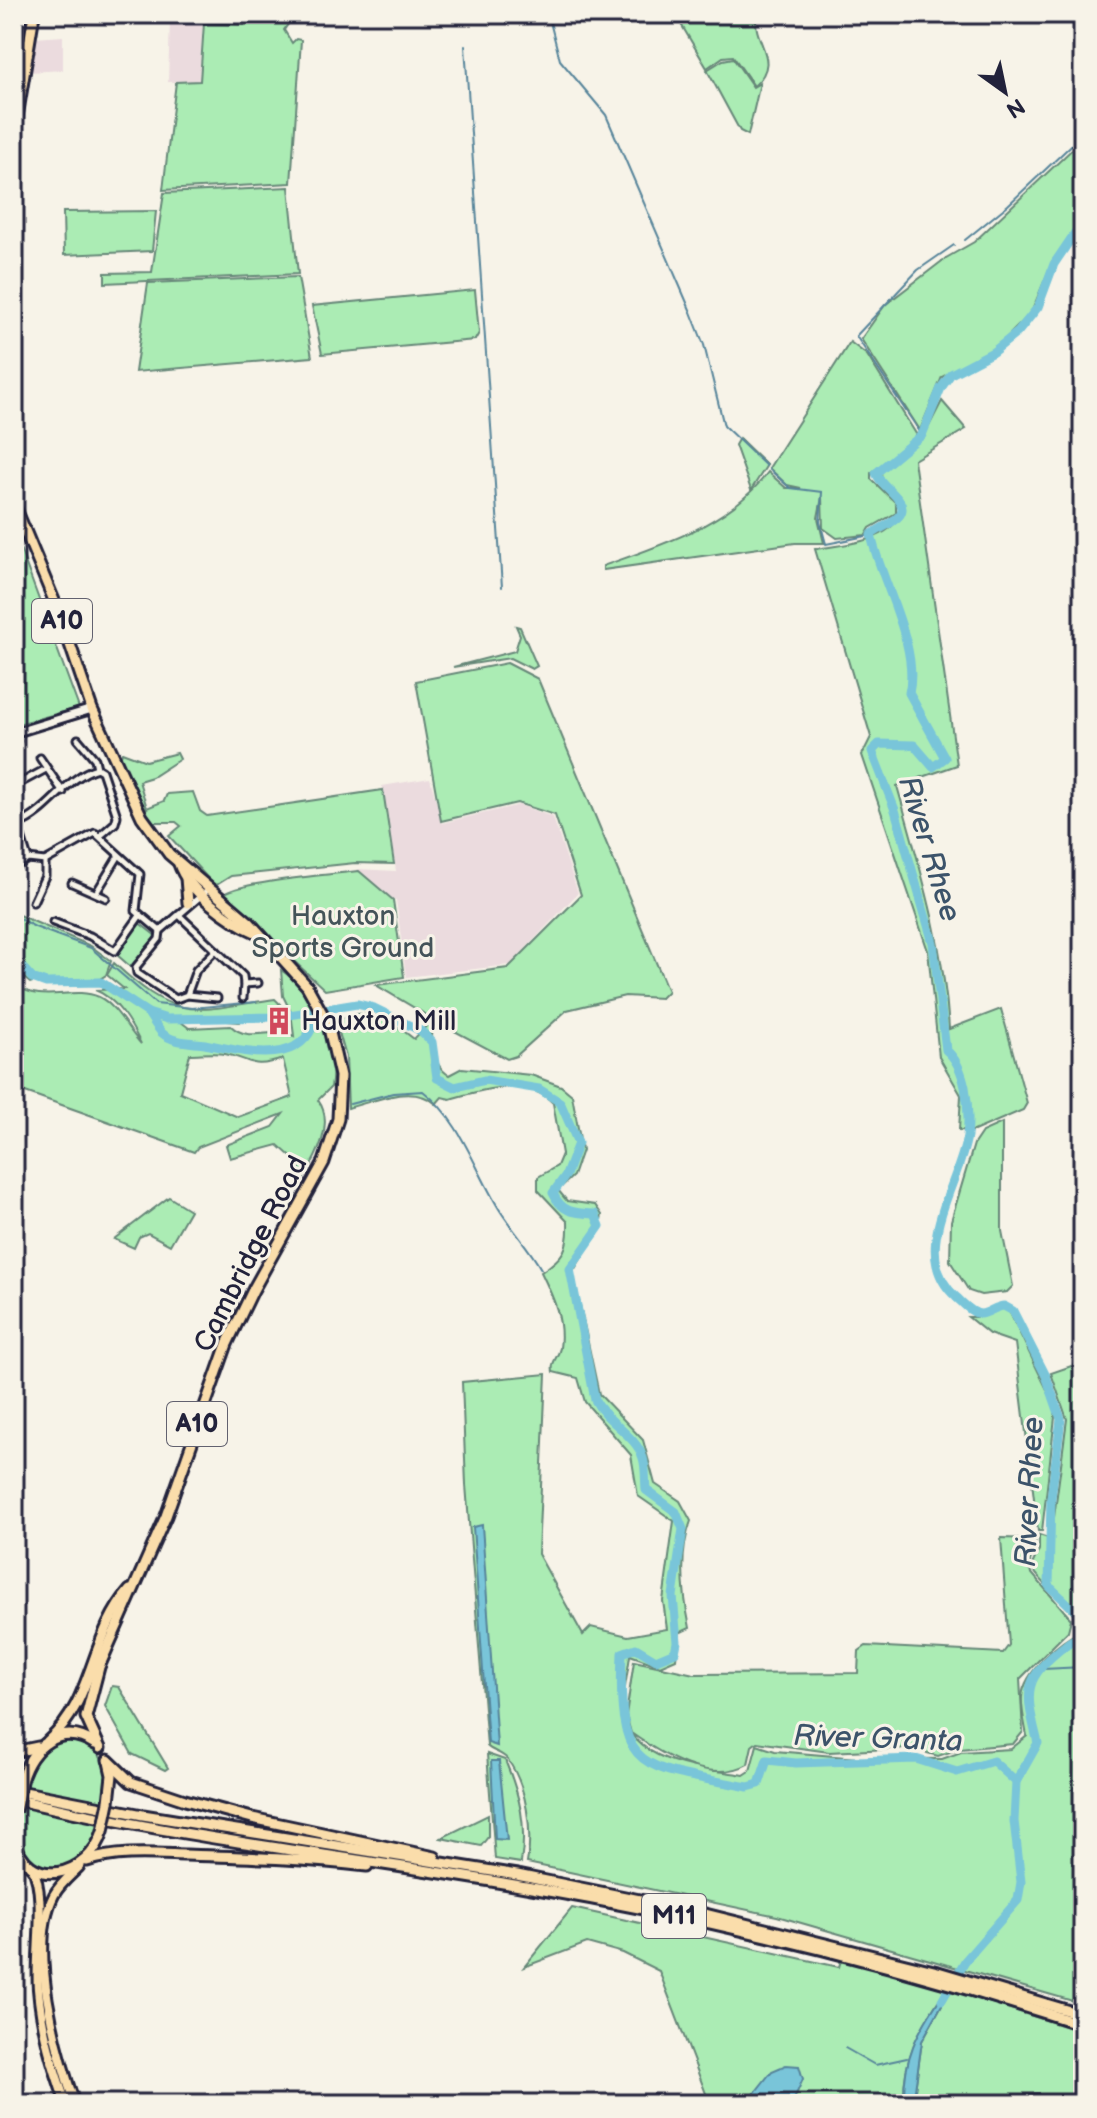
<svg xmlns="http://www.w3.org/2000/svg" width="1097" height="2118" font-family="'Balsamiq Sans',sans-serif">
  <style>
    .built { fill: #ebdbde }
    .green { fill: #abecb4; stroke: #668778; stroke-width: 2; fill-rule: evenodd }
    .water { fill: #79c5d9; stroke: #56849a; stroke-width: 2 }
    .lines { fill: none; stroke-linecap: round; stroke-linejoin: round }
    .stream { stroke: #56849a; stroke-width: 2 }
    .river { stroke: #79c5d9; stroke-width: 9 }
    .street-casing { stroke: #22223b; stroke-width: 11 }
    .secondary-casing { stroke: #22223b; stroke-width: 13 }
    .primary-casing { stroke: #22223b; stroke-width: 14 }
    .highway-casing { stroke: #22223b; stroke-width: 15 }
    .street { stroke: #f7f3e8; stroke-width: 5 }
    .secondary { stroke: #f7f3e8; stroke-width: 7 }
    .primary { stroke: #faddab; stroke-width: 8 }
    .highway { stroke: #faddab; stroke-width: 9 }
    .highway-bridge-casing { stroke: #22223b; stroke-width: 15; stroke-linecap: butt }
    .highway-bridge { stroke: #faddab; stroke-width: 9 }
    .labels { text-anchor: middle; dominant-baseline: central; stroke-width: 6; stroke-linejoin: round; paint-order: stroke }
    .shield { fill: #f7f3e8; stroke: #62616f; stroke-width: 2 }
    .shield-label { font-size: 26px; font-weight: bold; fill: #22223b }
    .park-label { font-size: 28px; fill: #445459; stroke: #f7f3e8 }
    .poi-label { font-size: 28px; fill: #22223b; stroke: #f7f3e8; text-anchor: start }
    .street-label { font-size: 28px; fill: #22223b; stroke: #f7f3e8 }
    .water-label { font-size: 30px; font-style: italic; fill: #3c536a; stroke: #f7f3e8 }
  </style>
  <rect width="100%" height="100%" fill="#f7f3e8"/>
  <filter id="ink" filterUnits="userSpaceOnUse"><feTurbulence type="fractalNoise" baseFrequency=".0125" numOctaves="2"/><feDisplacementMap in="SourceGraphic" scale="16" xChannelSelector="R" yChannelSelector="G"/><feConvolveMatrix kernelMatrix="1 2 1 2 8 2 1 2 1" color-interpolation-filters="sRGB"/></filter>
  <g filter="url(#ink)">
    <g class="built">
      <polygon points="170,20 203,23 199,81 168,82"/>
      <polygon points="63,36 63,70 30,72 35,38"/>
      <polygon points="430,778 442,823 519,805 553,817 578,893 510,965 406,977 396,900 385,896 357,869 396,871 382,786"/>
    </g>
    <g class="green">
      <polygon points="169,14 297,14 299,23 291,20 284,30 292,43 296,39 301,40 291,183 163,190 176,82 200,81 204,23 245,25 169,18"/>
      <path d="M675 14H757C750 41 784 59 754 86L733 56 723 57 707 68Z"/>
      <polygon points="733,58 753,87 760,83 748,135 740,131 707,70 723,60"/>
      <polygon points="1083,139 1083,218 1053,260 1031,313 998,346 942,377 920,430 861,339 885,305 946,258 974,242"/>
      <polygon points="289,187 298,274 105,283 105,273 152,272 164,193"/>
      <polygon points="156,211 152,251 64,255 63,212"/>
      <polygon points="298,277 312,357 135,372 148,283"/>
      <polygon points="475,290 479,333 475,340 322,354 312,306"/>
      <path d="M850 342 867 355 918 437 871 473V479L896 503V513L870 528 866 535 837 538 823 528 822 497 818 518 824 543H795L603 570V566C663 544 729 525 768 472L786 488H801L787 485 769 468Z"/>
      <path d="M942 401 966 429 914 460 957 765 897 786C920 867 944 945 949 1029L1001 1009 1027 1103 1023 1110 974 1131 959 1130 961 1095 939 1057 928 951 862 755 871 737 815 549C847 544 894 543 904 506L893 489 882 480 881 472 925 434Z"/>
      <polygon points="739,438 767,465 751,490 735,445"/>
      <polygon points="14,532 79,708 14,725"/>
      <polygon points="516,626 520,627 537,666 532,669 510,658 453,667 515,651 520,635"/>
      <path d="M507 663 538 679 668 991 661 998 625 996 567 1010 516 1056 507 1059 434 1020C430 1036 432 1066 449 1075L462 1068 531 1075 561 1086 572 1095 582 1150 573 1176 558 1190 567 1201 595 1205 602 1215 599 1230 573 1272 599 1394 643 1440 655 1484 680 1501 691 1521C679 1553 683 1595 690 1628L679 1633 676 1659 660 1666 630 1655C628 1674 621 1698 624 1716 633 1764 707 1769 744 1775L750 1771 757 1745 775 1751 858 1758 942 1759 961 1752 1011 1749 1027 1736C1025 1724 1021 1709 1022 1697 1024 1672 1060 1640 1082 1631 1080 1614 1042 1585 1031 1567L1039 1550V1535L1048 1538 1053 1525 1067 1419 1051 1373 1083 1362V2004L777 1916 527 1863C533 1832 527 1785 507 1759 502 1752 492 1752 487 1746L466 1485 462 1382 546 1374 538 1554 583 1635 591 1627 628 1636 667 1629 663 1601 674 1521 638 1496 631 1455 585 1402 578 1378 553 1372C551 1361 558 1358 560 1348 564 1319 553 1297 541 1272 564 1257 569 1249 568 1222L538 1190V1177L557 1166 562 1154 553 1103C526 1076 482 1090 450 1099L442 1097 436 1104C413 1083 375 1101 348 1108L346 1057 336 1022C363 1003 391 1020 414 1039L433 1019 376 985 508 968 581 895 555 815 517 803 441 821 416 681Z"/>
      <polygon points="122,752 146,761 177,753 180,759 152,777 139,781 147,808 164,801 167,794 193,792 200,811 207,816 383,790 394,864 355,863 231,876 215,886 169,836 181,826 176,822 154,822 141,805 120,759"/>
      <path d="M359 871 393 900 404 977 325 990 223 895C234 882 337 874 359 871Z"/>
      <polygon points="14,913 91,946 111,961 106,975 98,980 39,980 30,983 14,970"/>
      <polygon points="138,922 156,936 132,968 116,954"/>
      <path d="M114 963C178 1023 194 1011 275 999L280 1004 266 1021 251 1017 239 1022 189 1018 181 1022 189 1028 231 1026C250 1044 273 1026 294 1036L291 1012 283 996 281 970C312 990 339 1050 331 1087L318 1100C335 1123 317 1156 303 1179L298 1163 278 1145 230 1158 226 1145 273 1127 283 1114 198 1147 194 1152 14 1088V984C44 1006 71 985 99 997 116 1005 128 1030 141 1044 131 1024 117 998 95 990L124 989 107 975ZM190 1054C201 1054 214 1052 225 1054 252 1059 250 1070 283 1059L292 1097 238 1117 180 1092Z"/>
      <polygon points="1002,1123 1002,1231 1013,1286 1007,1292 981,1295 969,1291 950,1261 951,1221 974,1144 982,1132"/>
      <polygon points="169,1197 190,1210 170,1245 148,1233 139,1237 134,1248 114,1239"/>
      <polygon points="1001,1308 1009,1311 1056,1408 1042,1531 1038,1531 1015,1343 989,1334 968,1317 980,1317"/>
      <path d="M1001 1538 1036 1539 1028 1569 1071 1619 1068 1631 1020 1679 1023 1732 1013 1744 959 1749 938 1756 909 1748 829 1752 757 1742 752 1746 748 1764C711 1785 662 1755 631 1733L626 1715 634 1661 694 1674 858 1673 859 1651 866 1646 1003 1653 1009 1645Z"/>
      <polygon points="112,1686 119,1687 168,1768 165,1770 132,1754 105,1706"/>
      <path d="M69 1739C106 1746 110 1771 105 1803L24 1787C29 1761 43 1744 69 1739Z"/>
      <path d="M487 1754 505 1760C520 1796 527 1825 521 1863L495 1859Z"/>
      <path d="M19 1804 100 1820C91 1882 17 1881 16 1829 16 1821 18 1812 19 1804Z"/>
      <polygon points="488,1815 488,1837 481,1846 441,1838"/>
      <path d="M572 1908 839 1967 841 1960 946 1989C921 2028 902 2055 904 2104H710L659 1971 623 1953 587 1943 524 1967Z"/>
      <polygon points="950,1990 1083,2032 1083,2104 913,2104 922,2041"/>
    </g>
    <g class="water">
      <polygon points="482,1525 497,1746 488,1743 473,1527"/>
      <polygon points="491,1761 499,1761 507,1840 495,1839"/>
      <path d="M946 1989 950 1990 922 2041 913 2104H904C903 2052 919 2031 946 1989Z"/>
      <polygon points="786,2065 799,2066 803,2079 792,2104 746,2104 772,2071"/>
    </g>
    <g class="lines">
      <g class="stream">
        <polyline points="548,14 560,60 606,115 691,312 704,345 724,426 766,466"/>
        <polyline points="465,46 502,587"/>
        <polyline points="965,240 1008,205 1083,134"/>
        <polyline points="922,435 856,336 918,270 954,245"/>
        <polyline points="769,469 790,488 822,492 820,522 826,544 871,535"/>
        <polyline points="14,916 35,927 91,948 156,1004 192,1008 256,1002"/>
        <path d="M350 1104 393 1093 423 1091C462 1121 476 1173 501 1212 514 1232 530 1249 541 1269"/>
        <polyline points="1043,1669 1083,1667"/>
        <polyline points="845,2048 875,2065 907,2058"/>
      </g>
      <g class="river">
        <path d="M1083 221 1054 264 1038 307 1018 332 993 352 951 374 941 388 922 435 876 473C879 486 912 501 899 516 892 524 879 528 871 535 881 582 920 646 909 693L945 758 933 767 914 745 879 744 872 751 895 810 933 943 946 1050C957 1059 962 1073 965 1087 968 1103 969 1120 967 1136 959 1186 907 1253 956 1297 963 1303 972 1314 981 1314 989 1313 996 1306 1004 1306L1013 1311 1046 1376 1061 1419 1051 1498 1049 1586 1083 1618"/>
        <path d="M14 958 32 978 46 983 101 982 148 1013 167 1019 277 1017 357 1004 374 1008 421 1031 432 1042 437 1078 455 1087 485 1080 539 1089 560 1102 578 1143 566 1175 553 1193C562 1213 574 1213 595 1214L600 1226 570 1269 595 1400C606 1422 636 1435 643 1458 646 1467 645 1480 646 1490L676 1512 683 1529 673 1596 677 1642 675 1652 656 1660 636 1648 622 1653C617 1775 639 1766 748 1787L759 1784 767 1760 796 1763 916 1759 957 1772 993 1761 1016 1782"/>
        <path d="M148 1013C152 1019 157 1028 162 1033 173 1043 191 1042 205 1044 241 1051 301 1069 315 1020L311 1012"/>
        <path d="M942 2000 965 1961 1018 1900 1021 1882 1014 1821 1016 1782 1038 1743C1025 1691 1021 1680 1067 1644 1072 1639 1078 1639 1083 1634"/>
      </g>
      <defs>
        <g id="street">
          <polyline points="14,53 27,51"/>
          <polyline points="78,739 95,759 97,768"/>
          <polyline points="14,742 17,741"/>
          <polyline points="40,758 63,792"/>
          <polyline points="20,783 46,769"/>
          <polyline points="14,814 28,859"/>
          <path d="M19 824C49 812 66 777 97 768L102 771 117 816 115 823 100 836"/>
          <polyline points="28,859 45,861 95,833 140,874 136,911 160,931 210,888"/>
          <polyline points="14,867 28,859"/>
          <polyline points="72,883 106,898"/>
          <polyline points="96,893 118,857"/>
          <polyline points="33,902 45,876 45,861"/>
          <polyline points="179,915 243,976 244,984 258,983"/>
          <polyline points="53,922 90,936 115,951 139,917"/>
          <polyline points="160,931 159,939 136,967 137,973 176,999 187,995 196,970 216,950"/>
          <polyline points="187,995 217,998"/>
          <polyline points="243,998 244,984"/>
        </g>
        <polyline id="secondary" points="14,733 92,709"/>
        <g id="primary">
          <path d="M32 1867C47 1895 35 1953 38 1989 41 2029 53 2067 66 2104"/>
          <path d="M75 2104C57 2052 27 1947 54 1895 60 1884 70 1876 79 1867"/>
        </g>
        <g id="highway">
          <polyline points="14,135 34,14"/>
          <polyline points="14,504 60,615 92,709 142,817 169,854 250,923 307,986 328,1024 340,1076 338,1119 324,1162 253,1290 227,1344 166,1516 99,1667 86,1717 100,1748"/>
          <path d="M179 864C188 891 230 921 255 932"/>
          <polyline points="186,878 188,903"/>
          <path d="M48 1741C94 1702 90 1635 130 1590"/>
          <polyline points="14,1752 38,1747"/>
          <polyline points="108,1760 131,1782 185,1800 252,1818 435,1857"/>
          <path d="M21 1781C31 1747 61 1721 95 1744"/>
          <polyline points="14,1790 143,1815 517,1875 689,1910 938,1972 1083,2015"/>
          <path d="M14 1799C182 1839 356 1857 526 1887 715 1919 902 1966 1083 2025"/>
          <polyline points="109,1802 112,1775 109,1762"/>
          <path d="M14 1838C26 1892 89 1878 103 1831"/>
          <path d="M87 1861C119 1851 153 1854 186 1855 247 1857 307 1859 367 1866"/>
        </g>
      </defs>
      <use href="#street" class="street-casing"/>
      <use href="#secondary" class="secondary-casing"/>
      <use href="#primary" class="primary-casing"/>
      <use href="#highway" class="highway-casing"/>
      <use href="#street" class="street"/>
      <use href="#secondary" class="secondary"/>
      <use href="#primary" class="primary"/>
      <use href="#highway" class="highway"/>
      <defs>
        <g id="highway-bridge">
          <polyline points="15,1812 21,1781"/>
          <polyline points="103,1831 109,1802"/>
        </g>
      </defs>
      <use href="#highway-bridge" class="highway-bridge-casing"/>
      <use href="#highway-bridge" class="highway-bridge"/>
    </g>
  </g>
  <defs>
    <symbol id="building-bare" viewBox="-9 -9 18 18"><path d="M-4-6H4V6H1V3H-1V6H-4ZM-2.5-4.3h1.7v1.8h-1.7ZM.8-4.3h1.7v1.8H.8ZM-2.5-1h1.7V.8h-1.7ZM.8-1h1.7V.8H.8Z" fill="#d1495b" stroke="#f7f3e8" stroke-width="2.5" paint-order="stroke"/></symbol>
  </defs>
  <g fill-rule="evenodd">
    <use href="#building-bare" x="259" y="1001" width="40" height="40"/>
  </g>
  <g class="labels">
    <g class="shield">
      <rect x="32" y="599" width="60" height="44" rx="6"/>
      <rect x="167" y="1402" width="60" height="44" rx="6"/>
      <rect x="642" y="1894" width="64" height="44" rx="6"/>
    </g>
    <g class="shield-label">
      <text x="62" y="621">A10</text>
      <text x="197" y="1424">A10</text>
      <text x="674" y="1916">M11</text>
    </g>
    <g class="park-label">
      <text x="343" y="916">Hauxton<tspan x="343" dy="32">Sports Ground</tspan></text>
    </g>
    <g class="poi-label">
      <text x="301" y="1021">Hauxton Mill</text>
    </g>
    <g class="street-label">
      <text transform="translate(251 1254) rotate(-63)">Cambridge Road</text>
    </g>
    <g class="water-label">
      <text transform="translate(929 849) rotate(73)">River Rhee</text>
      <text transform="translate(1030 1492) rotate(-87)">River Rhee</text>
      <text transform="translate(878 1739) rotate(2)">River Granta</text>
    </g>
  </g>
  <rect width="1097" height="2118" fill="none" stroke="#f7f3e8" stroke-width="48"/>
  <rect x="24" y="24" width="1049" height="2070" fill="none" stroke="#22223b" stroke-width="3" filter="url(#ink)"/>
  <g transform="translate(1005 92) rotate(147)" stroke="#f7f3e8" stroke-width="6" paint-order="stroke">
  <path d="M0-6L14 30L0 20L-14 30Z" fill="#22223b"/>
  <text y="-12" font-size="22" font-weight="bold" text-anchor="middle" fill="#22223b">N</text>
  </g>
</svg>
